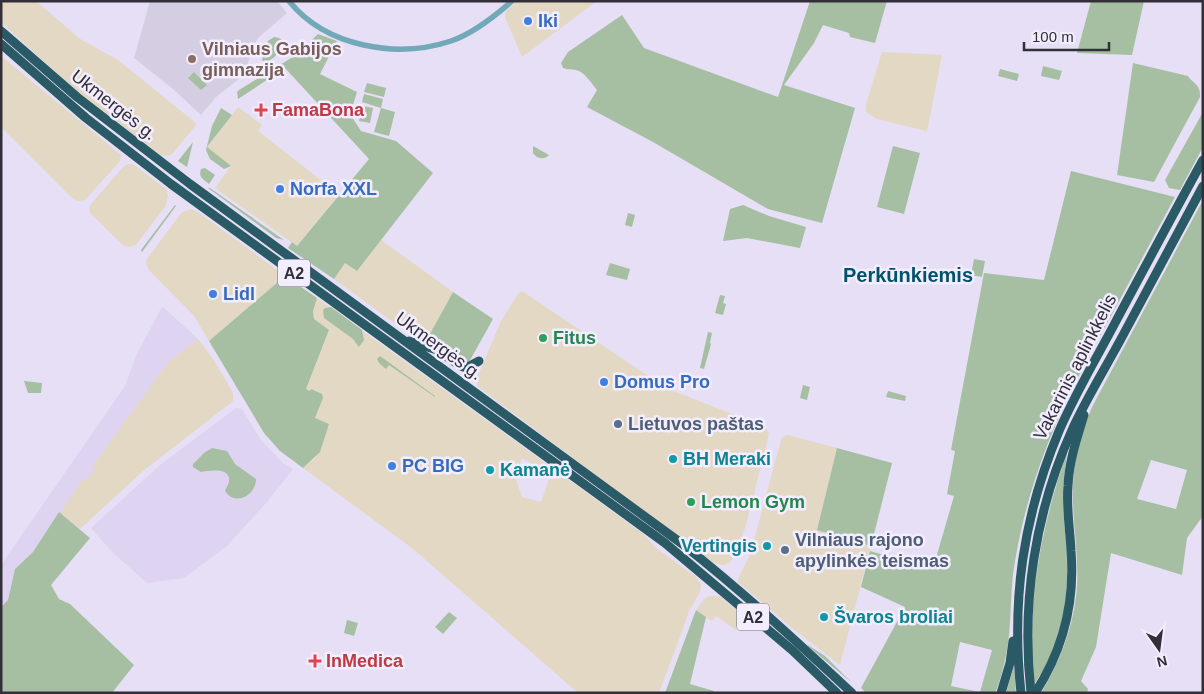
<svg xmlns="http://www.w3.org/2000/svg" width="1204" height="694" font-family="Helvetica,sans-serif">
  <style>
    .commercial { fill: #e3d8c3; fill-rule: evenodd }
    .built { fill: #ded4f2 }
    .education { fill: #d5cee3 }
    .green { fill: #a6bfa3; fill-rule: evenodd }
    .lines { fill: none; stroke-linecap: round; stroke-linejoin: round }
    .minor { stroke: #71a9b8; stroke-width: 5.5 }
    .highway { stroke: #2a5a66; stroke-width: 9 }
    .shop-dot { fill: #3f7fe0; stroke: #f2edff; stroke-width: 2 }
    .education-dot { fill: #8d6e63; stroke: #f2edff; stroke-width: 2 }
    .health-dot { fill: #e0444e; stroke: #f2edff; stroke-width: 2 }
    .leisure-dot { fill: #2e9e5b; stroke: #f2edff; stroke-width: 2 }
    .service-dot { fill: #5c6f8a; stroke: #f2edff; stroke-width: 2 }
    .culture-dot { fill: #0f9aa8; stroke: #f2edff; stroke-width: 2 }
    .labels { text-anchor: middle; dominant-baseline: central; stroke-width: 5; stroke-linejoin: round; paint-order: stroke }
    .shield { fill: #f2edff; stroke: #6c6874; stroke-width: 1 }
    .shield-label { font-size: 16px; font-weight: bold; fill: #322f38 }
    .shop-label { font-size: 18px; font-weight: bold; fill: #366cbe; stroke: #f2edff; text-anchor: start }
    .education-label { font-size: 18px; font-weight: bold; fill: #785e54; stroke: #f2edff; text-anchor: start }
    .street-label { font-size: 18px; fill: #322f38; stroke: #f2edff }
    .health-label { font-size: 18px; font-weight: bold; fill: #be3a42; stroke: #f2edff; text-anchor: start }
    .leisure-label { font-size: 18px; font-weight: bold; fill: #27864d; stroke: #f2edff; text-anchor: start }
    .service-label { font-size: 18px; font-weight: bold; fill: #4e5e75; stroke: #f2edff; text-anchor: start }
    .culture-label { font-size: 18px; font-weight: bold; fill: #0d838f; stroke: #f2edff; text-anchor: start }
    .quarter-label { font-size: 20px; font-weight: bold; fill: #00526d; stroke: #f2edff }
  </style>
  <rect width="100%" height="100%" fill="#e6dff5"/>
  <g class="commercial">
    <polygon points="1,1 36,1 80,39 118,60 197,124 171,155 162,156 74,89 1,22"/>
    <polygon points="517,1 597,1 522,57 505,17 506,11"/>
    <polygon points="882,52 942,55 927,131 877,119 866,112 866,105"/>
    <polygon points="1,56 121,155 120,161 85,200 78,201 71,197 1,127"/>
    <polygon points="238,107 262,125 258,131 322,181 322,186 336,198 297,246 215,188 231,166 207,148"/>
    <polygon points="129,164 134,165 166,189 168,195 166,205 136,245 130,247 123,245 91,214 89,210 91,204 124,166"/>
    <polygon points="191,209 198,212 285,276 209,341 195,317 149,270 146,263 147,259 182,212"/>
    <polygon points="381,240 453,292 425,343 418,340 334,279 345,263 357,271"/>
    <polygon points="522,291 666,388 765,427 769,434 746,525 734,557 729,563 723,565 714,563 477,386 477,378 501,321 518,294"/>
    <path d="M317 298 642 533 656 548 697 578 701 585 700 592 690 609 659 693H578L412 548 303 468 315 458 329 425 315 418 323 398 311 390 310 391 306 389 329 331 314 319 313 311ZM522 458 551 474 541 502 522 497 515 477Z"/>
    <polygon points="198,339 213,359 233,393 233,401 143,471 80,529 59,512 84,477 87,479 93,465 168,362"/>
    <polygon points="787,435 837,448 817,530 871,546 840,665 792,628 739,583 738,579 750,555 781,440 783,437"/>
    <polygon points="709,596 716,596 721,597 747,620 736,630 716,616 712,621 696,610 704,599"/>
  </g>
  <g class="built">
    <polygon points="163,307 198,339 168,362 93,465 95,468 87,480 84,478 33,552 15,569 8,600 1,607 1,565 125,386 136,356 160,310"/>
    <polygon points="236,408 242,409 261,440 283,463 293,469 267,502 227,546 184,578 147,583 112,552 91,528 160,465"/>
  </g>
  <polygon class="education" points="150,1 277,1 287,13 258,38 253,47 244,75 216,97 201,115 173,89 134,58"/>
  <g class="green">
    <path d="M810 1H887L875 43 850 37 849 33 823 25 814 43 784 85 855 108 822 223 768 209 653 142 587 107 597 90C592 84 584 71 576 70 570 69 568 70 563 68L561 63 568 52 622 15 644 48 778 97Z"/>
    <polygon points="1091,1 1144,1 1132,55 1077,53"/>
    <polygon points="318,34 337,41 320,74 357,92 350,114 361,131 396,141 433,173 357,271 345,263 334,279 288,248 292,242 297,246 369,159 285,68 238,99 237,92 239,90 296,55"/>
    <path d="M274 37C297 40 274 59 265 63L262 60 268 41Z"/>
    <path d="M1133 63 1188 76C1193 84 1201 84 1200 97L1154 182 1117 175Z"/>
    <polygon points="1043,66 1062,71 1059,80 1041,76"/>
    <polygon points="1000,69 1019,74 1017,81 998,76"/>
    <polygon points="194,72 207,85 201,90 188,78"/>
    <polygon points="367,83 386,88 384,97 364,92"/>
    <polygon points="364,94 383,99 381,108 362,102"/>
    <polygon points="363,106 373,108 370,123 359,121"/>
    <polygon points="221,108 232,115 207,147 231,166 224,169 210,159 206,150 212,126"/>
    <polygon points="381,108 395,112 389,136 374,132"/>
    <polygon points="1203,112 1203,147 1180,190 1169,188 1165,180"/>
    <polygon points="193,142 187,167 178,161"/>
    <path d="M533 146 549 155C544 160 537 159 533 153Z"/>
    <polygon points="893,146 920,153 904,214 877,207"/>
    <path d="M205 168 215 175 209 184C203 179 198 177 201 169Z"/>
    <path d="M1071 171 1175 197 1075 383C1044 445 1023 505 1013 574 1011 594 1011 615 1009 635 1007 654 1003 672 996 691L995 693H866L861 688 905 607 861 587 870 551 901 560 903 556 934 565 954 496 947 494 955 451 951 450 984 273 1044 280ZM960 642 992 650 980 692 951 686Z"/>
    <polygon points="208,188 210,188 284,240 276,238"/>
    <path d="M1203 200V516L1187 538 1182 575 1111 553 1096 647 1081 681 1088 689 1087 693H1041C1059 663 1072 631 1076 596 1080 566 1074 535 1073 504 1071 471 1079 438 1092 407ZM1151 460 1187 470 1176 509 1137 499Z"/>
    <polygon points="175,205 176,206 142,252 141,250"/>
    <polygon points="743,205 769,216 806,227 800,248 747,238 723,241 730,209"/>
    <polygon points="628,213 635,215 632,227 625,225"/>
    <polygon points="974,259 985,261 982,277 971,275"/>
    <polygon points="610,263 630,269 627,280 606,275"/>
    <polygon points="285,276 317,298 313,311 314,319 329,330 306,389 310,391 311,389 322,394 323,398 315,418 329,424 320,452 303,468 280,451 264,433 209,341"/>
    <polygon points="453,292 493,319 469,362 462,363 425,343"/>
    <polygon points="720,295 725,296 723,303 726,304 723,315 715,313"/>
    <polygon points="331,307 362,330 364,340 359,347 353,339 324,318 323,310 325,308"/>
    <polygon points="708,332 712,333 710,343 711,344 704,369 700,368"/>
    <polygon points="380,356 435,396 435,397 389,365 386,369 379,363 377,359"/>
    <polygon points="24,381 42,383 41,393 28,393"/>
    <polygon points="803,385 810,387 807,400 800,398"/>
    <polygon points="888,391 906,396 905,401 886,397"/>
    <path d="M212 448 227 451 235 464 256 479C256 495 235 507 225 491 226 488 228 485 229 482 231 466 209 471 201 472L193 467V464L204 453Z"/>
    <polygon points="837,448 892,463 871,546 817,530"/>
    <path d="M1067 453C1065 468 1063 484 1063 499 1063 521 1067 542 1067 564 1069 605 1059 651 1034 684 1027 603 1040 529 1067 453Z"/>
    <polygon points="59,512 90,538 51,585 59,599 70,604 134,665 112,693 1,693 1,607 8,600 15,569 33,552"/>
    <polygon points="696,610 706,617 690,684 714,691 714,693 665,693"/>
    <polygon points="449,612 457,618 443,634 435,627"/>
    <polygon points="347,620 358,623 354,636 344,633"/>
    <polygon points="808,645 825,656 852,683 808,646"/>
    <polygon points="1014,666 1016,693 1006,693"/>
  </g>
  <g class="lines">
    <path class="minor" d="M289 1C326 47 397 59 451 41 474 33 494 17 512 1"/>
    <g class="highway">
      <path d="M1 31 77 97 190 184 681 543C741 590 796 641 852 693"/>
      <polyline points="1,44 86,118 171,184 665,543 792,650 837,693"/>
      <polyline points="409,341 437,350 459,365 466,368 479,361"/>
      <polyline points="1001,693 1010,663 1013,641"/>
      <path d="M1021 693C1011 600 1023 517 1059 431 1075 394 1096 359 1115 323 1144 269 1173 214 1203 160"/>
      <path d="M1031 693C1021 603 1035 512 1072 430 1086 399 1106 367 1122 337 1149 286 1176 236 1203 186"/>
      <path d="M1035 693C1063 650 1075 601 1071 551 1070 529 1066 507 1068 486 1069 461 1077 438 1084 415"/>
    </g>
  </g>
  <g class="shop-dot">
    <circle cx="528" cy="21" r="5"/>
    <circle cx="280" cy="189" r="5"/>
    <circle cx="213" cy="294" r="5"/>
    <circle cx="604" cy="382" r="5"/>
    <circle cx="392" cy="466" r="5"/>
  </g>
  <circle class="education-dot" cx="192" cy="59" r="5"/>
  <g class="health-dot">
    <path d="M258.5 102.5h5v5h5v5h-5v5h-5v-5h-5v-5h5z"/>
    <path d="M312.5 653.5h5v5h5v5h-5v5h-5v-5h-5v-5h5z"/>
  </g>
  <g class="leisure-dot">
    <circle cx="543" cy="338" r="5"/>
    <circle cx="691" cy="502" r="5"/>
  </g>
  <g class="service-dot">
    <circle cx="618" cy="424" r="5"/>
    <circle cx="785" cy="550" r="5"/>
  </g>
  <g class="culture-dot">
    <circle cx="673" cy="459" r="5"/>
    <circle cx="490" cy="470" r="5"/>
    <circle cx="767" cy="546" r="5"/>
    <circle cx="824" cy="617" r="5"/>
  </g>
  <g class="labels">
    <g class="shield">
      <rect x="278" y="259.5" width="32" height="27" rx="4"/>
      <rect x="737" y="603.5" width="32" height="27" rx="4"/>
    </g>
    <g class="shield-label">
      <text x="294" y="273">A2</text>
      <text x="753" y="617">A2</text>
    </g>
    <g class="shop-label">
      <text x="538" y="21">Iki</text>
      <text x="290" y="189">Norfa XXL</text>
      <text x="223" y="294">Lidl</text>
      <text x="614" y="382">Domus Pro</text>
      <text x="402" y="466">PC BIG</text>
    </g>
    <g class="education-label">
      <text x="202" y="49">Vilniaus Gabijos<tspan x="202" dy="21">gimnazija</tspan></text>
    </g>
    <g class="street-label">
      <text transform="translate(114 105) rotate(38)">Ukmergės g.</text>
      <text transform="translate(439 346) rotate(36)">Ukmergės g.</text>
      <text transform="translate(1075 367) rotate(-63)">Vakarinis aplinkkelis</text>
    </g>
    <g class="health-label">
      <text x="272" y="110">FamaBona</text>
      <text x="326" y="661">InMedica</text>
    </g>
    <g class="leisure-label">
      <text x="553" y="338">Fitus</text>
      <text x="701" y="502">Lemon Gym</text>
    </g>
    <g class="service-label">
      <text x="628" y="424">Lietuvos paštas</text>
      <text x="795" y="540">Vilniaus rajono<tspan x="795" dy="21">apylinkės teismas</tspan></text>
    </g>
    <g class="culture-label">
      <text x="683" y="459">BH Meraki</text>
      <text x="500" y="470">Kamanė</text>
      <text x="757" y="546" text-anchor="end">Vertingis</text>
      <text x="834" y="617">Švaros broliai</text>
    </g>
    <g class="quarter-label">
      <text x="908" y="275">Perkūnkiemis</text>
    </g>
  </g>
  <rect width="1204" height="694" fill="none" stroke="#322f38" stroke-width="5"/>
  <g transform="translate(1159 649) rotate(166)" stroke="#f2edff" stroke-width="4" paint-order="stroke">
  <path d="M0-4L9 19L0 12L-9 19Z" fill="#322f38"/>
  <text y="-8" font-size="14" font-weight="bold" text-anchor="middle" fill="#322f38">N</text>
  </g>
  <path d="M1024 42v8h85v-8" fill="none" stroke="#322f38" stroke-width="2.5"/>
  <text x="1032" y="42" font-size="15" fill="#322f38" stroke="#f2edff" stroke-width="4" paint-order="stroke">100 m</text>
</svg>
